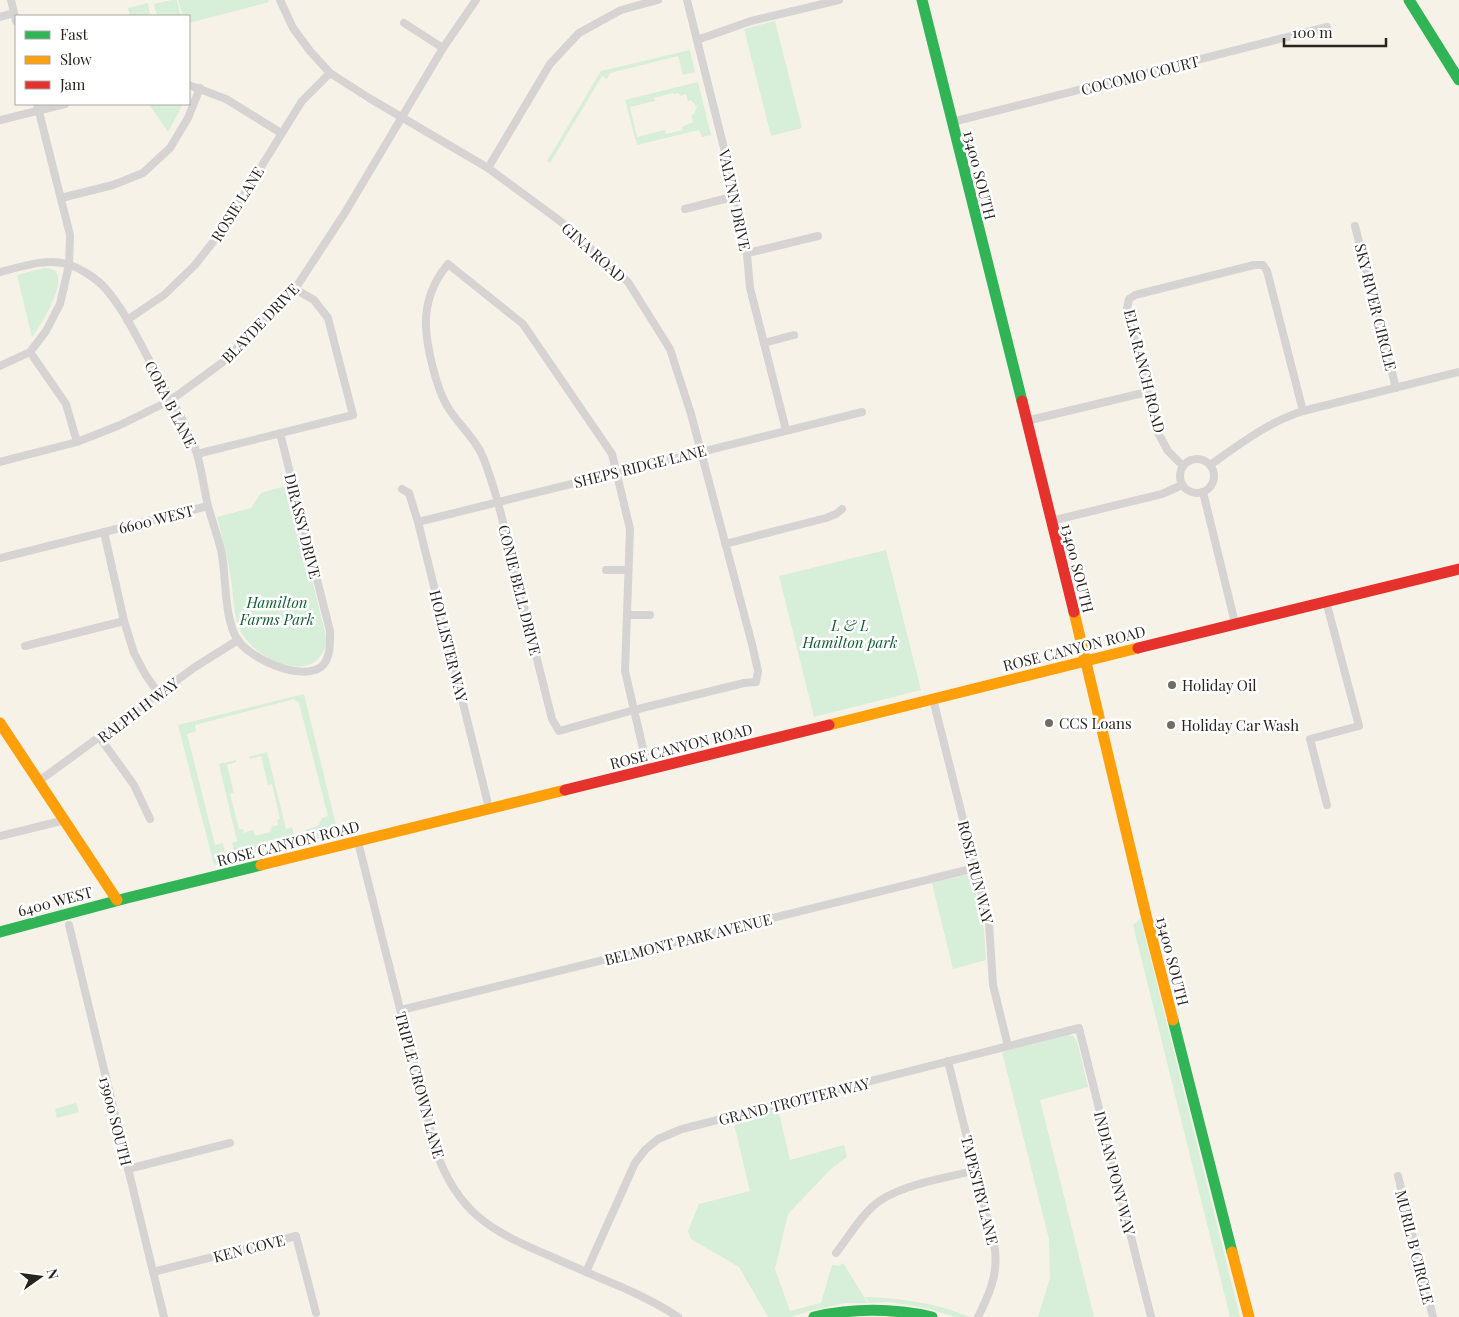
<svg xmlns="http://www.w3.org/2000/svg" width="1459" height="1317" font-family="'Playfair Display',serif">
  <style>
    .green { fill: #d7eed8; fill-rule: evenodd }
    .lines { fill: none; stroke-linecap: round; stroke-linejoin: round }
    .street { stroke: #d5d4d2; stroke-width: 8 }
    .fast { stroke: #30b455; stroke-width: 11 }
    .slow { stroke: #ff9f0a; stroke-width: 11 }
    .jam { stroke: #e5322d; stroke-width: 11 }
    .poi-dot { fill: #706c65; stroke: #fff; stroke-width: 2 }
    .labels { text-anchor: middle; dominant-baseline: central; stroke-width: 5; stroke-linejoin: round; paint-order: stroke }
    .street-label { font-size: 15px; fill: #28241e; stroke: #fff }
    .park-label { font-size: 15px; font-style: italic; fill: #145c35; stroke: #fff }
    .poi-label { font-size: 15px; fill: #28241e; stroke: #fff; text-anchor: start }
  </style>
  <rect width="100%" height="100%" fill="#f7f2e8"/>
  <g class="green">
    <polygon points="172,0 177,0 181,16 157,16 154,4"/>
    <polygon points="178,0 268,0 269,2 189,23 189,16 183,16"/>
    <polygon points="148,3 150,14 141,16 130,16 128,8"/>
    <polygon points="775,21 802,128 771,136 744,29"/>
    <polygon points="690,50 695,72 683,75 678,56 610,73 607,79 602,76 550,163 547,161 601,71"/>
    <path d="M698 82 711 135 702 137 699 130 637 145 625 100ZM673 93 674 94 679 93 680 96 686 94 688 101 691 100 697 107 694 114 691 115 693 122 682 127 683 130 666 134 665 130 637 137 630 107 655 101 654 98Z"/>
    <polygon points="149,104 183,104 168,132"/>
    <path d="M44 268C79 266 40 326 32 337L17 275Z"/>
    <path d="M288 485 327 640C319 688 257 662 241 632 233 617 234 597 231 580 228 558 222 538 217 517L251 508 261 493Z"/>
    <polygon points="886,550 921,690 814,717 779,576"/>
    <polygon points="304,694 338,833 308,841 305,830 318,826 322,818 328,816 299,703 294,699 195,725 196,731 187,734 215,845 223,843 227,862 214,865 178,725"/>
    <polygon points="267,752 286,829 292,827 296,844 236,859 232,843 237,841 219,764 236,760 236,762 227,765 234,793 230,794 239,829 243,829 244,833 253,830 255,836 270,832 270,827 272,833 271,827 278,825 277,820 280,819 272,784 268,785 261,756 250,759 249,757"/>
    <polygon points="966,875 972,879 984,930 986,960 953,969 932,883"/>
    <polygon points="1141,918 1144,932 1240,1317 1230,1317 1133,925"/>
    <polygon points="1067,1035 1073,1036 1077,1041 1088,1087 1040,1100 1094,1317 1038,1317 1050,1278 1049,1239 1002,1052"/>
    <polygon points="76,1103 79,1112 57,1118 55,1109"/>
    <polygon points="778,1109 790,1160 844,1145 847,1157 832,1168 788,1214 775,1269 790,1311 821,1303 832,1265 839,1266 843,1263 868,1303 845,1303 809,1311 792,1317 768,1317 739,1267 691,1239 688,1231 699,1204 750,1191 733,1120"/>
    <path d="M865 1297C901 1298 936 1303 970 1317H955L926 1308 890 1302 869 1303Z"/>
  </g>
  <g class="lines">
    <g class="street">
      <polyline points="11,0 16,21"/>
      <path d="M280 0 293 28 310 51 330 73 369 98 488 168 560 221 628 282 670 349 691 414 752 644 758 671 756 682 744 683 634 710 559 731 552 719C539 668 527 618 514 567 505 530 497 493 483 457 475 437 456 423 446 404 436 386 427 348 426 327 425 304 433 282 448 264L523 324 612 454 630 529 625 671 648 770"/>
      <polyline points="687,0 745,232 750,288 786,430"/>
      <polyline points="0,17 14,13"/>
      <polyline points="404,23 443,48"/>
      <polyline points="697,40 751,21 839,0"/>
      <polyline points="189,85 226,99 281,133"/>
      <polyline points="0,120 65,104"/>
      <polyline points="952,122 1327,27"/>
      <polyline points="488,168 550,64 579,33 621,10 658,0"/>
      <polyline points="61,198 113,185 143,173 170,148 188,118 200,88"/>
      <polyline points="685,209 736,196"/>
      <polyline points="1355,226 1396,388"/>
      <polyline points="748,253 818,236"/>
      <path d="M0 272C21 267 45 258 67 264 80 268 96 278 105 288 126 312 139 342 154 369 169 397 188 424 197 454 202 471 204 489 208 506 212 520 217 535 221 550 227 576 223 615 237 639 249 658 300 682 321 667 331 659 330 643 330 631L280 433"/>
      <polyline points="127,320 164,295 195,265 220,233 302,101 330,73"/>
      <polyline points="764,343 794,335"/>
      <polyline points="30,352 66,404 77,442"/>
      <polyline points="0,366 30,352 46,331 60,304 69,265 70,235 37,104"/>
      <polyline points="1026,421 1147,392"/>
      <polyline points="197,454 353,415 328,318 314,300 295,289"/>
      <circle cx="1197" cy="476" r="17"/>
      <polyline points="0,462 77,442 120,425 171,400 223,362 295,289 346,211 443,48 476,0"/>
      <path d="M1210 465C1240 444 1268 422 1303 411L1459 372"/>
      <polyline points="1183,466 1168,451 1157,431 1127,309 1129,299 1135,295 1254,265 1263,265 1267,271 1303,411"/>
      <polyline points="402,489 409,493 418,522 489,808"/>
      <polyline points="1203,492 1235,623"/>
      <polyline points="1051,521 1162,494 1182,485"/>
      <polyline points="418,522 862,412"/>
      <polyline points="104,532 124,621 134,653 145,674 159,694"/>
      <polyline points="725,544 826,518 836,514 842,509"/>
      <polyline points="0,558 208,506"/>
      <polyline points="606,570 628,570"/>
      <polyline points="1326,601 1359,726 1310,739 1327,805"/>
      <polyline points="627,615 650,615"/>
      <polyline points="25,646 124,621"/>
      <polyline points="933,699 989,923 993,985 1008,1046"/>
      <polyline points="100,738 134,785 150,819"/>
      <polyline points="39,781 195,667 238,640"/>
      <polyline points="0,836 65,820"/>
      <path d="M358 842 435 1148C457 1213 491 1231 550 1256 575 1267 599 1278 624 1288 643 1297 661 1305 678 1317"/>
      <polyline points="69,925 164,1317"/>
      <polyline points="401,1010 975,868"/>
      <path d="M948 1061 995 1250C998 1275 989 1295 978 1317"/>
      <polyline points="128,1169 230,1143"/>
      <polyline points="1398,1176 1433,1317"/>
      <path d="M836 1253C848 1238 858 1220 872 1207 895 1185 944 1179 976 1170"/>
      <polyline points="153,1272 296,1236 316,1313"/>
      <polyline points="586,1272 635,1163 645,1150 658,1139 682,1129 1079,1028 1151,1317"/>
    </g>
    <g class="fast">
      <polyline points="922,0 1022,401"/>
      <polyline points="1409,0 1459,80"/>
      <polyline points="0,932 127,898 261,865"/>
      <polyline points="1173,1020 1232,1252"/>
      <path d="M814 1317C854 1308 892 1308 932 1317"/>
    </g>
    <g class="slow">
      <polyline points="1074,612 1146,915 1173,1020"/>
      <polyline points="0,723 117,900"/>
      <polyline points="829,725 1138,648"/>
      <polyline points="261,865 565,790"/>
      <polyline points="1232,1252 1249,1317"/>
    </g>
    <g class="jam">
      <polyline points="1022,401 1074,612"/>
      <polyline points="1138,648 1459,569"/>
      <polyline points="565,790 829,725"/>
    </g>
  </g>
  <g class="poi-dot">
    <circle cx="1172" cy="685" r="5"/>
    <circle cx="1049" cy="723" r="5"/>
    <circle cx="1171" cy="725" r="5"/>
  </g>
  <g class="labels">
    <g class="street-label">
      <text transform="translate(1140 75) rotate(-14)">COCOMO COURT</text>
      <text transform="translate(980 175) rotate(76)">13400 SOUTH</text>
      <text transform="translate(735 200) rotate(78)">VALYNN DRIVE</text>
      <text transform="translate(237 204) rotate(-58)">ROSIE LANE</text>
      <text transform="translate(594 252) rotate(42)">GINA ROAD</text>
      <text transform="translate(1376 307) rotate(76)">SKY RIVER CIRCLE</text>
      <text transform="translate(260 323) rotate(-46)">BLAYDE DRIVE</text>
      <text transform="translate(1145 371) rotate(76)">ELK RANCH ROAD</text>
      <text transform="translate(171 404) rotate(63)">CORA B LANE</text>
      <text transform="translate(640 466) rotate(-14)">SHEPS RIDGE LANE</text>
      <text transform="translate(156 519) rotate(-14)">6600 WEST</text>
      <text transform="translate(303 526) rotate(76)">DIRASSY DRIVE</text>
      <text transform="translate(1078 568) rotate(76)">13400 SOUTH</text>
      <text transform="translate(520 590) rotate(76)">CONIE BELL DRIVE</text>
      <text transform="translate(449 646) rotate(76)">HOLLISTER WAY</text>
      <text transform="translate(1074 648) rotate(-14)">ROSE CANYON ROAD</text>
      <text transform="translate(138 710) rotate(-37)">RALPH H WAY</text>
      <text transform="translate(681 746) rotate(-14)">ROSE CANYON ROAD</text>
      <text transform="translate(288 843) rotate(-14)">ROSE CANYON ROAD</text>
      <text transform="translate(976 872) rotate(76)">ROSE RUN WAY</text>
      <text transform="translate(55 901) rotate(-15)">6400 WEST</text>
      <text transform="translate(688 939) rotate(-14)">BELMONT PARK AVENUE</text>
      <text transform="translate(1173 961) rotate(76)">13400 SOUTH</text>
      <text transform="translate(420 1085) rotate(75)">TRIPLE CROWN LANE</text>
      <text transform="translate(794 1101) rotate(-14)">GRAND TROTTER WAY</text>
      <text transform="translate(116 1121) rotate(76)">13900 SOUTH</text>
      <text transform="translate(1115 1173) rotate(76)">INDIAN PONY WAY</text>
      <text transform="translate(980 1190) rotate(76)">TAPESTRY LANE</text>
      <text transform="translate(1415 1247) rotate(76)">MURIL B CIRCLE</text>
      <text transform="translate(249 1248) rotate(-14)">KEN COVE</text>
    </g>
    <g class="park-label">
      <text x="277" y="602">Hamilton<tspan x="277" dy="17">Farms Park</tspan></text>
      <text x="850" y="625">L &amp; L<tspan x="850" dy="17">Hamilton park</tspan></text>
    </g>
    <g class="poi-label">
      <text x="1182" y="685">Holiday Oil</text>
      <text x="1059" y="723">CCS Loans</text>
      <text x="1181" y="725">Holiday Car Wash</text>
    </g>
  </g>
  <rect x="15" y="15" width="175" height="90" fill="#ffffff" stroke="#a9a7a5"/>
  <rect x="25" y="31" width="25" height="8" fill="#30b455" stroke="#a9a7a5"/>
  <text x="60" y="40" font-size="15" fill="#28241e">Fast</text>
  <rect x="25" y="56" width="25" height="8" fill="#ff9f0a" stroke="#a9a7a5"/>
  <text x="60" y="65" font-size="15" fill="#28241e">Slow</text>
  <rect x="25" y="81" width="25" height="8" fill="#e5322d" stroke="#a9a7a5"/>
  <text x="60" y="90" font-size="15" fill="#28241e">Jam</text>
  <g transform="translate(40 1277) rotate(76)" stroke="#ffffff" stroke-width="4" paint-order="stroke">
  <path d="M0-4L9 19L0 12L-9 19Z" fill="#28241e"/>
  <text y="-8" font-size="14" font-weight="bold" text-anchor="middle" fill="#28241e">N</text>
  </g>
  <path d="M1284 38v8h102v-8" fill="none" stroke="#28241e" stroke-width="2.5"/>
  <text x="1292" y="38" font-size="15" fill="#28241e" stroke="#ffffff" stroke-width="4" paint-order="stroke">100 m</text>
</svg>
